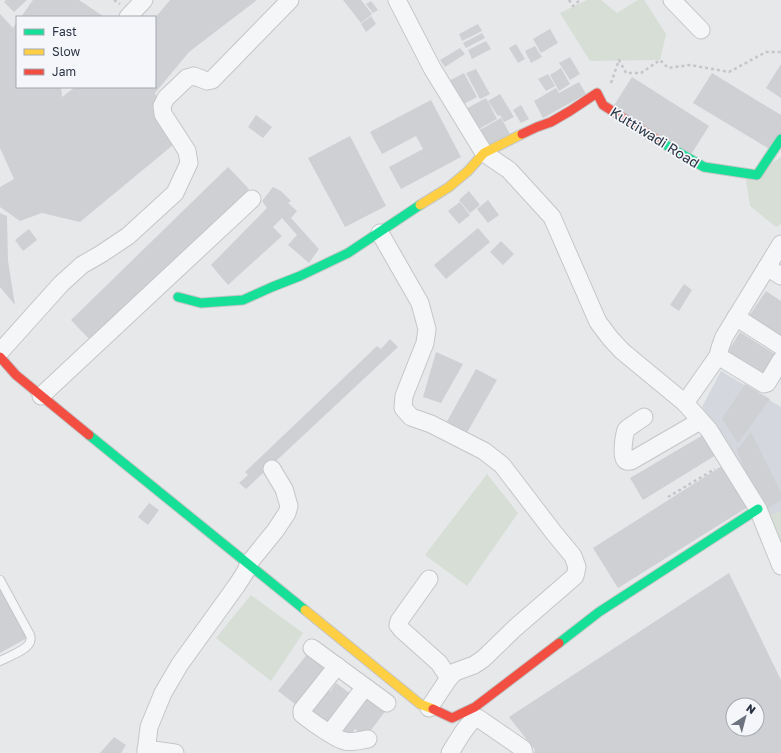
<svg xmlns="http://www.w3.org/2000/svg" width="781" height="753" font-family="'Golos Text',sans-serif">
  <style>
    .built { fill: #d4d7dd }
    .green { fill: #d6ded6 }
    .building { fill: #ced0d3; fill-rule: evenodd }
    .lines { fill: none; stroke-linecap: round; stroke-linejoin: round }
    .lane-casing { stroke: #c4c6c8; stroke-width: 10 }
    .street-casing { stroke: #c4c6c8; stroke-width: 19 }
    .fast-casing { stroke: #c4c6c8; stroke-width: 11 }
    .slow-casing { stroke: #c4c6c8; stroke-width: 11 }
    .jam-casing { stroke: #c4c6c8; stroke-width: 11 }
    .path { stroke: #c5c6ca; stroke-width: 2.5; stroke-dasharray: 3 3; stroke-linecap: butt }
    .lane { stroke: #f5f6f7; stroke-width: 8 }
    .street { stroke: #f5f6f7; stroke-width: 17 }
    .fast { stroke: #16e098; stroke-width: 9 }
    .slow { stroke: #ffcf43; stroke-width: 9 }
    .jam { stroke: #f24e42; stroke-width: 9 }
    .labels { text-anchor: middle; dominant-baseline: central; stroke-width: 3.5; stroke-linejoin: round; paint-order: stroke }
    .street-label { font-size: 14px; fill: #2b3445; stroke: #f4f6f9 }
  </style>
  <rect width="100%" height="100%" fill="#e6e8ea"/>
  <polygon class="built" points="721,371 781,407 781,511 768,517 736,457 702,407"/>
  <g class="green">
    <polygon points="587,0 601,0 617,13 638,0 644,0 666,34 660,60 590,61 560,13"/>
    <polygon points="781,157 781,224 776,227 750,206 746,180"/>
    <polygon points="487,474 518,513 467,586 425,555"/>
    <polygon points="781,511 781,542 768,517"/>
    <polygon points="251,595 303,633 271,681 216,638"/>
  </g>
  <g class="building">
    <polygon points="6,0 27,0 14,12 4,2"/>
    <polygon points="33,0 79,0 103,16 102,17 21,17"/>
    <polygon points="170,0 257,0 189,52 155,93 173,145 80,222 42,213 20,221 0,207 0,187 14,179 0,148 0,14 13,28 17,22 17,87 61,87 62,97 75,87 155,87 155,18"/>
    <polygon points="343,0 361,0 372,14 361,23"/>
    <polygon points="371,1 378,10 373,13 366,4"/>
    <polygon points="371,16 376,24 366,32 361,24"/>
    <polygon points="478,24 482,31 462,41 459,34"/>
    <polygon points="550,29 558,43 541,53 533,39"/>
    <polygon points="482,33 485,38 466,48 463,43"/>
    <polygon points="486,41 491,49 472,59 468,50"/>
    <polygon points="516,44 525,59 518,63 509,48"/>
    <polygon points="535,46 542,57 531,63 525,51"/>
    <polygon points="460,48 465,54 445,67 440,60"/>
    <polygon points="570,57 580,74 570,80 559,63"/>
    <polygon points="781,64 781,98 766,88"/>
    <polygon points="561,68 570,84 559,91 550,75"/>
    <polygon points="476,69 490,94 480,99 466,73"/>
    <polygon points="464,73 477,97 462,105 449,81"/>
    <polygon points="712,73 781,115 781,134 771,150 693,103"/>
    <polygon points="548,74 555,86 546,91 538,79"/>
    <polygon points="632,77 709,126 690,156 613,107"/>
    <polygon points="579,82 586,94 543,118 534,101 556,88 559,93"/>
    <polygon points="500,94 514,117 504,122 500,115 498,116 488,101"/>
    <polygon points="486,98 497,119 475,131 464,110"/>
    <polygon points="431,100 461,157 401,189 389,167 423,149 416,136 382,154 370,132"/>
    <polygon points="521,105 529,119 521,123 513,110"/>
    <polygon points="256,115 272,127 263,138 248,127"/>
    <polygon points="501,118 510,134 487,146 478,131"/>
    <polygon points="350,136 386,206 345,227 308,158"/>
    <polygon points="228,167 249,189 92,342 71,320"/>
    <polygon points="273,187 281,191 291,201 288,203 297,211 291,218 319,249 309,263 288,245 297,235 282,218 273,227 282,236 228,285 211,265 267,208 262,201"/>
    <polygon points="469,191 480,205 470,213 459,200"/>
    <polygon points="488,200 499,215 488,223 477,209"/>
    <polygon points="460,202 470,215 459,224 448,211"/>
    <polygon points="0,213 7,216 8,261 15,305 0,287"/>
    <polygon points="478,228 490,242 446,279 434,265"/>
    <polygon points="29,229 37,240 23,251 15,240"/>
    <polygon points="501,241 514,254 503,265 490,252"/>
    <polygon points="684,284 692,290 679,311 670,305"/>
    <polygon points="766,291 781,301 781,337 749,316"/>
    <polygon points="740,332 778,356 763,381 725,356"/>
    <polygon points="390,339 398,347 246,489 239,483 248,475 245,472 377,346 381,349"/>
    <polygon points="436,352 463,364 441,403 423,397"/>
    <polygon points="476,369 497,380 465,436 445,425"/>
    <polygon points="745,384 770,399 738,443 722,419"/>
    <polygon points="751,432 781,493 781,500 762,512 737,450"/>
    <polygon points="703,435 716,455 643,500 630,478"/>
    <polygon points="725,464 751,505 618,588 593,548"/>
    <polygon points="149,503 159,510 148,525 138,517"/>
    <path d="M729 573 781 680V753H534L535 750 509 717ZM733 705H757V729H733Z"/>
    <polygon points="0,586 29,637 0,653"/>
    <polygon points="308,653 329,670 299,707 278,691"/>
    <polygon points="336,683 355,697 332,727 309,710 328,690 330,692"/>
    <polygon points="371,693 389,706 366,737 355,729 348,738 336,729 362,700 365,702"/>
    <polygon points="114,737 126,745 121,753 100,753"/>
  </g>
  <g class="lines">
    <defs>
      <path id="lane" d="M0 580 30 635C31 638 31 639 30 642 27 650 8 657 0 661"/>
      <g id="street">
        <polyline points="397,0 432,68 484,153 509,170 552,217 598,322 610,338 622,351 685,403 709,430 758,509 781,566"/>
        <polyline points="672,0 701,30"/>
        <polyline points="128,17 144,0"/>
        <polyline points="380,233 420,303 427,329 425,343 404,396 403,408 411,417 431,424 484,451 502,465 554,533 573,556 577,567 575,576 515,628 483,659 474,665 455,672 449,678 429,708"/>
        <polyline points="767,267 781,276"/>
        <polyline points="736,317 781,346"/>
        <polyline points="0,352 61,284 82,265 101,254 128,236 175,193 189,163 187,151 163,114 162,106 166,98 187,78 194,76 207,81 212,80 290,0"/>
        <polyline points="718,356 764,384 767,383 769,380 781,360"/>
        <polyline points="41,396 252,199"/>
        <polyline points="685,403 718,356 720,348 724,337 781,244"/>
        <path d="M644 417 628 428 626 430C624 436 621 456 625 460 627 462 629 461 631 461L700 421"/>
        <polyline points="429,579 399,621 398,625 402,630 439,663 449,678"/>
        <polyline points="312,648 387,703"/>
        <path d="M337 666 302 710V714C309 720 337 740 345 741 352 743 361 740 368 739"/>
        <polyline points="330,733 365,687"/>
        <polyline points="146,749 175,753"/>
        <polyline points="146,753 149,727 163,693 180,664 237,585 246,571 249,563 275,531 287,513 289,506 284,489 272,469"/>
        <path d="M450 753C456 744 468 720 478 718L523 749 524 753"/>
      </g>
      <g id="fast">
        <polyline points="659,141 704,167 757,175 781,139"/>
        <polyline points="178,297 201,303 243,300 272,287 300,276 348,253 420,205"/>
        <polyline points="89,435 305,610"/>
        <polyline points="559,643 599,612 758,509"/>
      </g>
      <g id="slow">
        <polyline points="420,205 449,187 468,171 484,153 522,134"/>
        <polyline points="305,610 420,704 433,709"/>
      </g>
      <g id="jam">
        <polyline points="522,134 537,127 551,122 570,111 597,93 603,105 659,141"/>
        <polyline points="0,357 16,375 89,435"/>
        <polyline points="433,709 452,718 475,707 559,643"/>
      </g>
    </defs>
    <use href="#lane" class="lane-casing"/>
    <use href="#street" class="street-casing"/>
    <use href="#fast" class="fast-casing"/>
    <use href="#slow" class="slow-casing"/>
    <use href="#jam" class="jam-casing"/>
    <g class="path">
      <polyline points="114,0 120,4"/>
      <polyline points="569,0 573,6 580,0"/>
      <polyline points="611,83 619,60 626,73 641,73 660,60 668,68 690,65 729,72 766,52 781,52"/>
      <polyline points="668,497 715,469"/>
    </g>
    <use href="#lane" class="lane"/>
    <use href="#street" class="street"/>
    <use href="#fast" class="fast"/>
    <use href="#slow" class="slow"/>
    <use href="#jam" class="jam"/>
  </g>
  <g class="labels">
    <g class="street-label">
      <text transform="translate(655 137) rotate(32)">Kuttiwadi Road</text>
    </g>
  </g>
  <rect x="16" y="16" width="140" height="72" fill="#f4f6f9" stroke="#a4a8b1"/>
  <rect x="24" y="29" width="20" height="6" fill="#16e098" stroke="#a4a8b1"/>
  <text x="52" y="36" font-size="12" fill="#2b3445">Fast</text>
  <rect x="24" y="49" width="20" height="6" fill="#ffcf43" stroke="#a4a8b1"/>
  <text x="52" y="56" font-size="12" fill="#2b3445">Slow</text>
  <rect x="24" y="69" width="20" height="6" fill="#f24e42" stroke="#a4a8b1"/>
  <text x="52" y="76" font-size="12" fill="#2b3445">Jam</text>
  <g transform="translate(745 717) rotate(36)"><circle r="19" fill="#f4f6f9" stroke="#a4a8b1"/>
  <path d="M0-3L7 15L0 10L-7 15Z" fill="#6c737f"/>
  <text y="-6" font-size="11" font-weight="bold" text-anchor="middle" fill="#2b3445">N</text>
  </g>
</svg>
